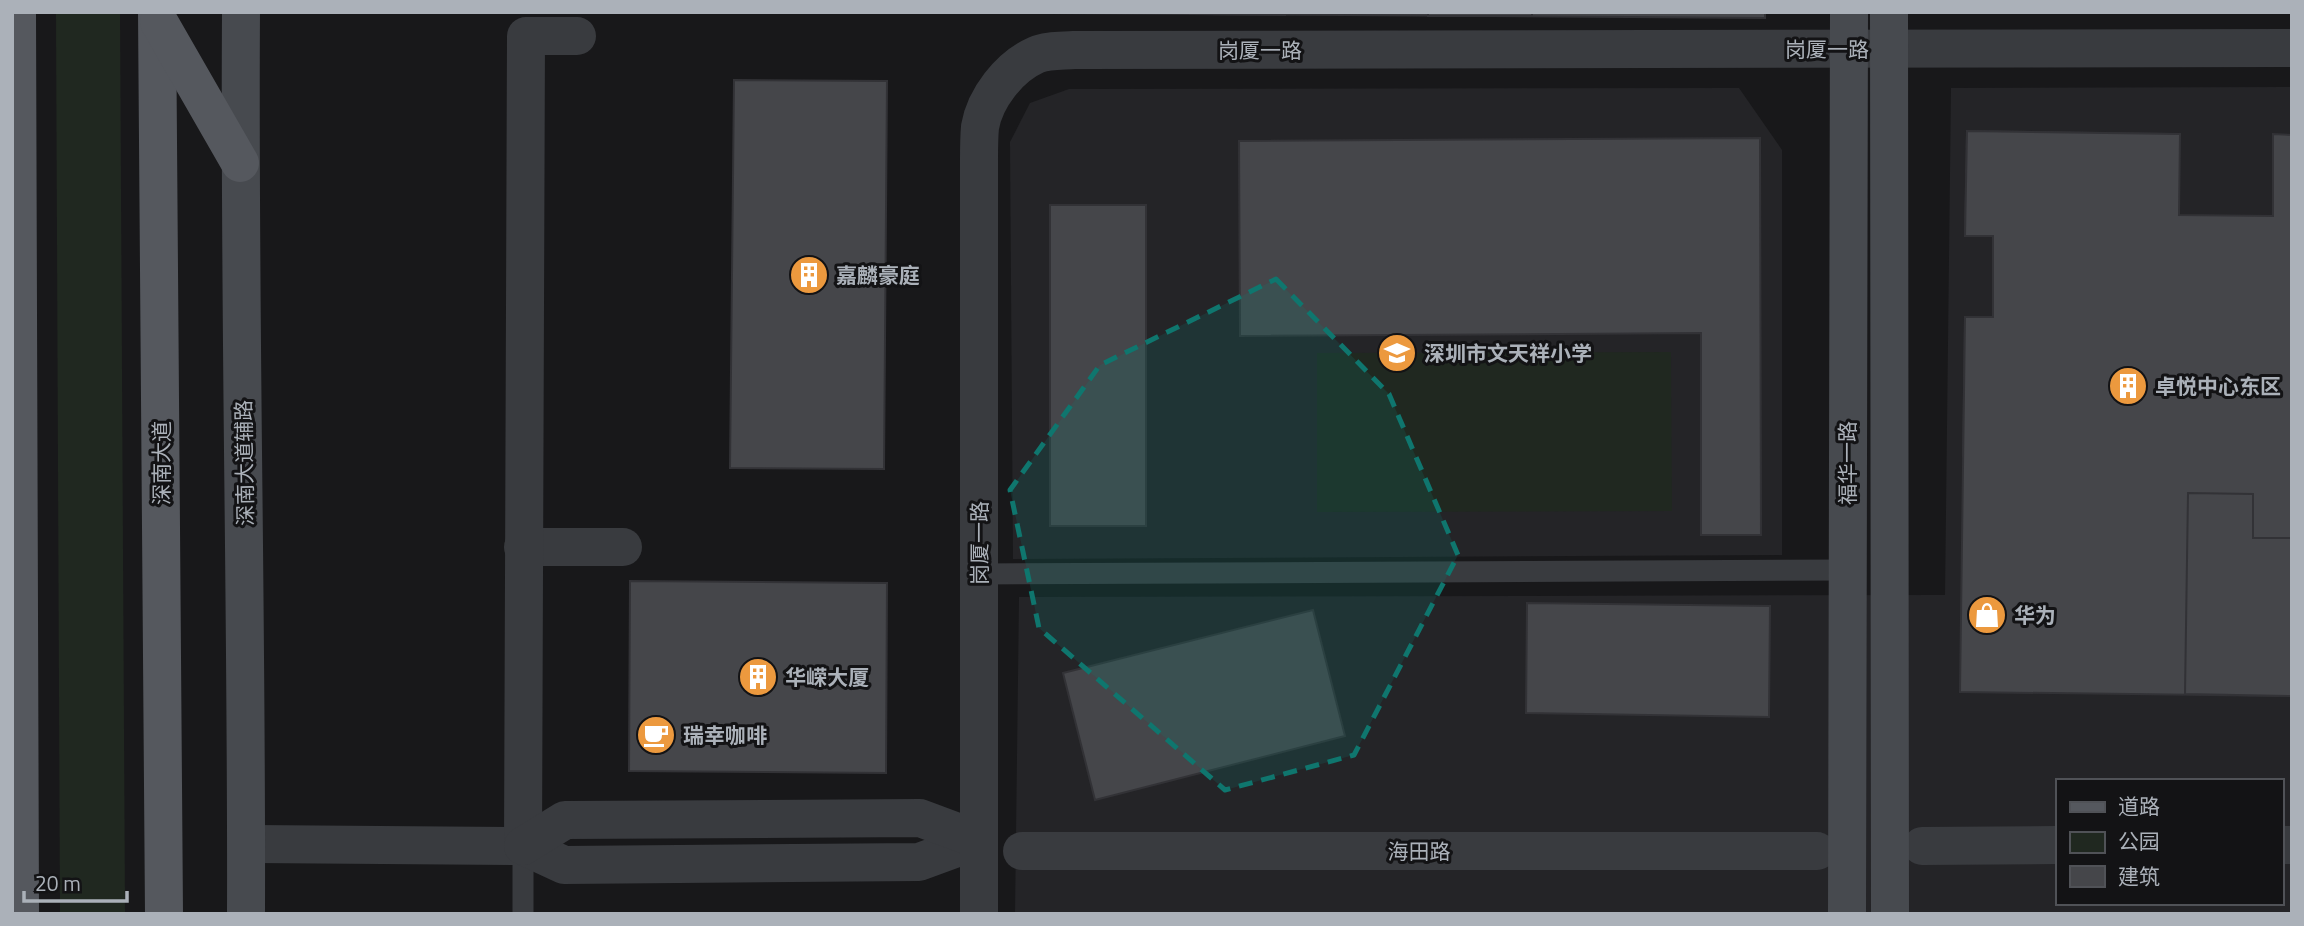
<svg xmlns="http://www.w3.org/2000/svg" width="2304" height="926" font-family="'Titillium Web','Noto Sans SC',sans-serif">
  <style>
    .built { fill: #242427; fill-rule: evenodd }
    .green { fill: #202820 }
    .building { fill: #45464a; stroke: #323236; stroke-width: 2 }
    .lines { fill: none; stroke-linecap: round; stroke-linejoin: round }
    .lane { stroke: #393b3f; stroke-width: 21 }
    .street { stroke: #393b3f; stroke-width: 38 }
    .secondary { stroke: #474a4f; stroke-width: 38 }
    .primary { stroke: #55585e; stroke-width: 38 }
    .marked { fill: #0f766e; fill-opacity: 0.2; stroke: #0f766e; stroke-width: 5; stroke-dasharray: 14 9; stroke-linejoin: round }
    .labels { text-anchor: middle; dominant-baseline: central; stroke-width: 6; stroke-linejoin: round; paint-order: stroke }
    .street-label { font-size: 21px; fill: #abb1b9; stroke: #131315 }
    .poi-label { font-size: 21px; font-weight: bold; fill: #abb1b9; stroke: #131315; text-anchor: start }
  </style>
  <rect width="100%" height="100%" fill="#18181a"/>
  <g class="built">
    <path d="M2292 87V914H1015L1019 597 1945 595 1951 88ZM2057 781H2281V903H2057Z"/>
    <polygon points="1739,88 1782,150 1782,555 1013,559 1010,142 1030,103 1069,89"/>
  </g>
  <g class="green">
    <polygon points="56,12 120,12 125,914 60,914"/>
    <polygon points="1671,352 1672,511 1317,512 1317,353"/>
  </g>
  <g class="building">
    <polygon points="913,12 1765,12 1765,18"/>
    <polygon points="1190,12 1285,12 1285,15 1190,14"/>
    <rect x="1428" y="12" width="104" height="4"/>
    <polygon points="734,80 887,81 884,469 730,468"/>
    <polygon points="1967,131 2171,134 2170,229 2035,227 2034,294 2070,294 2069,380 2085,380 2084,468 2040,468 2040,457 1963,456 1965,317 1993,317 1993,236 1965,236"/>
    <polygon points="1967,131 2180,134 2179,215 2273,216 2273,134 2292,135 2292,696 1960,692 1965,317 1993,317 1993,236 1965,236"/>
    <polygon points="1760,138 1761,535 1701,535 1701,333 1240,336 1239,141"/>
    <rect x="1050" y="205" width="96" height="321"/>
    <polygon points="2188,493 2253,494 2253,538 2292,538 2292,696 2185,694"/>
    <polygon points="630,581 887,583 886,773 629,771"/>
    <polygon points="1527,603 1770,606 1769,717 1526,713"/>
    <polygon points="1313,610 1345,736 1095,800 1063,673"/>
  </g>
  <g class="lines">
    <g class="lane">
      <polyline points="979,574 1847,570"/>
      <polyline points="523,914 523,846"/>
    </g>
    <g class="street">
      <polyline points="523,547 623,547"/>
      <polyline points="246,844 523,846 564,865 919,862 979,840"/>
      <polyline points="2281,845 2292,845"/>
      <polyline points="523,846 526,36 577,36"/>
      <polyline points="523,846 565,820 920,818 979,840"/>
      <polyline points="1922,846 2057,845"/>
      <polyline points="1022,851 1817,851"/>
      <path d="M979 914V160C979 149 979 138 980 127 985 98 1009 67 1036 55 1047 50 1062 51 1074 50L2292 48"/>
    </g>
    <g class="secondary">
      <path d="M241 12C239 313 247 613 246 914"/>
      <polyline points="1889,12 1890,914"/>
      <polyline points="1847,914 1849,12"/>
    </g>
    <g class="primary">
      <polyline points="17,12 20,914"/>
      <polyline points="157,12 164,914"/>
      <polyline points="159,22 240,163"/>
    </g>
  </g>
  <path class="marked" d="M1276 279 1389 394 1458 555 1354 755 1225 790 1039 628 1010 490 1100 365Z"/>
  <defs>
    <symbol id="building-disc" viewBox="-11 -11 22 22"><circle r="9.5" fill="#ec993e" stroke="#131315"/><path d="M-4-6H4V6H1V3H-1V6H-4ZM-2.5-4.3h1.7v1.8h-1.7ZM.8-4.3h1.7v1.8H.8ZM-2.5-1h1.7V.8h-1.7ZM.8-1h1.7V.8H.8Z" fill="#fff"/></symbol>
    <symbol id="school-disc" viewBox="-11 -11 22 22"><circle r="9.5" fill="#ec993e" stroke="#131315"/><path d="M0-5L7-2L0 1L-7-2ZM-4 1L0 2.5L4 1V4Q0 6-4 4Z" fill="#fff"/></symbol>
    <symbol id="shop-disc" viewBox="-11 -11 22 22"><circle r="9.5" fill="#ec993e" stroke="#131315"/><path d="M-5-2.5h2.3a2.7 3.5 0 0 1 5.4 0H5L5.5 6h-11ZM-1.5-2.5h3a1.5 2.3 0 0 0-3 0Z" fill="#fff"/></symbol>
    <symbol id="cafe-disc" viewBox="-11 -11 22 22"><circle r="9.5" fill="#ec993e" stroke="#131315"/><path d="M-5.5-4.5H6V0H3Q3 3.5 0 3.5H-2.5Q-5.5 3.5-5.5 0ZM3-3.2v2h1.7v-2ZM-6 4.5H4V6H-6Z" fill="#fff"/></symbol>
  </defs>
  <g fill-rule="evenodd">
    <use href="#building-disc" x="787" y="253" width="44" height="44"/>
    <use href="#school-disc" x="1375" y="331" width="44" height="44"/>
    <use href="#building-disc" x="2106" y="364" width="44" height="44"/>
    <use href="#shop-disc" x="1965" y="593" width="44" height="44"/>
    <use href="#building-disc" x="736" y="655" width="44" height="44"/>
    <use href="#cafe-disc" x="634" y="713" width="44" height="44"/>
  </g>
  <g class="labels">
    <g class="street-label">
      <text x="1827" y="49">岗厦一路</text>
      <text x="1260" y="50">岗厦一路</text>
      <text transform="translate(161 463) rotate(-90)">深南大道</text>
      <text transform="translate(244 463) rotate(-91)">深南大道辅路</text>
      <text transform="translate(1847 463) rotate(-90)">福华一路</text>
      <text transform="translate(979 543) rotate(-90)">岗厦一路</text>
      <text x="1419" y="851">海田路</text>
    </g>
    <g class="poi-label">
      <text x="836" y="275">嘉麟豪庭</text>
      <text x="1424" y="353">深圳市文天祥小学</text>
      <text x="2155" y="386">卓悦中心东区</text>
      <text x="2014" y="615">华为</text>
      <text x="785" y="677">华嵘大厦</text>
      <text x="683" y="735">瑞幸咖啡</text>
    </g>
  </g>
  <rect width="2304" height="926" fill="none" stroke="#abb1b9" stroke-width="28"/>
  <rect x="2056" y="779" width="228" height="126" fill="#131315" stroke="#505257" stroke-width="2"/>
  <rect x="2070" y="802" width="35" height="10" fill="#55585e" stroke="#505257" stroke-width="2"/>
  <text x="2118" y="814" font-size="21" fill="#abb1b9">道路</text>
  <rect x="2070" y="832" width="35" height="21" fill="#202820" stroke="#505257" stroke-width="2"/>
  <text x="2118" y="849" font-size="21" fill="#abb1b9">公园</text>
  <rect x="2070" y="866" width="35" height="21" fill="#45464a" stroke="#505257" stroke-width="2"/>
  <text x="2118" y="884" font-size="21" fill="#abb1b9">建筑</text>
  <path d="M24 891v10h103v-10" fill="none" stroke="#abb1b9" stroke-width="3.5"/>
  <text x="35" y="891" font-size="21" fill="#abb1b9" stroke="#131315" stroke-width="5" paint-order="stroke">20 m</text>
</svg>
